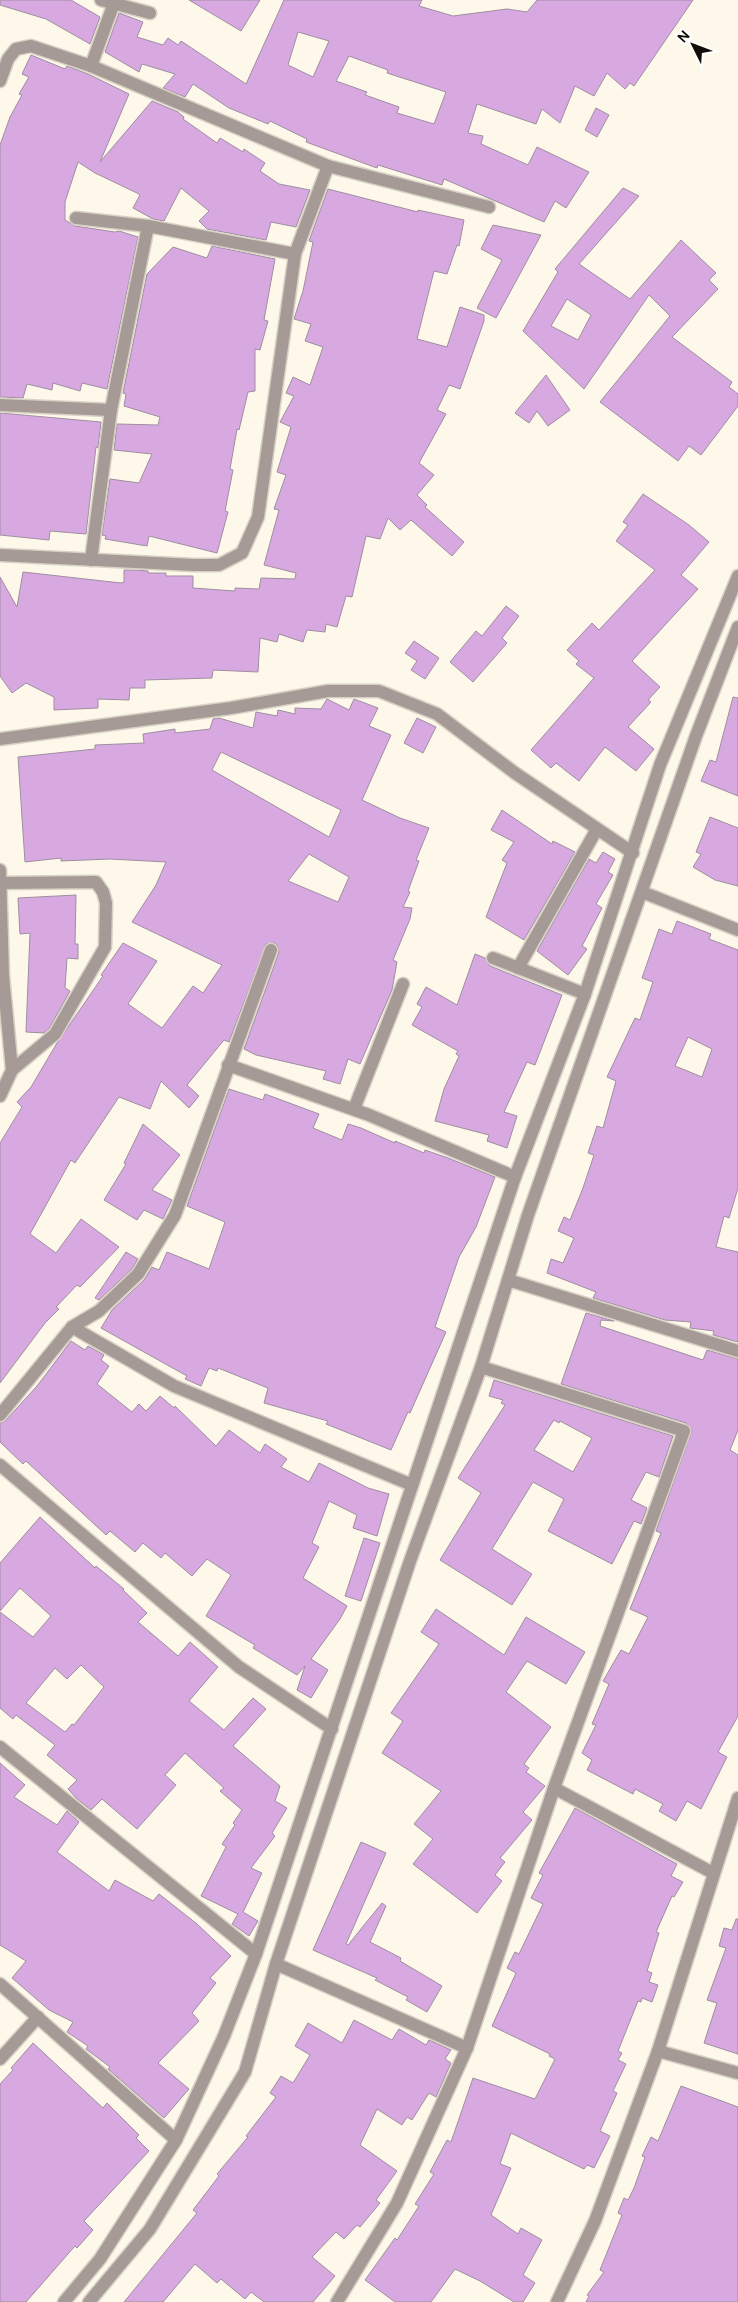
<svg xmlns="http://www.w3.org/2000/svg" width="738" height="2302" font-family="'DM Sans',sans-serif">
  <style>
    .building { fill: #d8a9e0; stroke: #9e8ea1; fill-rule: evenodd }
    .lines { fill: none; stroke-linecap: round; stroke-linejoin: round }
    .minor-casing { stroke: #d8d2c5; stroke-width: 15 }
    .tertiary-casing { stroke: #d8d2c5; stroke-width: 15 }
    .minor { stroke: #a69a96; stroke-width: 12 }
    .tertiary { stroke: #a69a96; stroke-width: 12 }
  </style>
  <rect width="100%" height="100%" fill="#fef8ea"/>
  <g class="building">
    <polygon points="0,0 71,0 100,17 90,44 46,19 0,5"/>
    <polygon points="189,0 260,0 241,31"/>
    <path d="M284 0H422L419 6 453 16 507 9 527 12 537 0H693L634 86 630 83 625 89 607 73 594 96 575 86 560 123 542 109 536 124 477 104 468 133 483 136 481 144 528 165 537 147 589 172 566 208 555 201 544 222 444 179 442 185 378 165 377 168 306 142 307 139 270 121 268 124 229 108 193 84 185 97 163 88 175 74 142 64 139 72 105 52 119 13 143 22 137 37 163 45 168 38 178 45 181 41 246 84ZM298 32 329 41 313 77 288 65ZM349 56 388 70 387 73 446 92 434 124 397 113 399 107 365 95 367 92 336 81Z"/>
    <polygon points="31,55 65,69 67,66 88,74 129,94 100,162 152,101 178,112 184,117 183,119 217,143 220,138 243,152 244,149 265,163 260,171 279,184 310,190 296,227 271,222 266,240 207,229 199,221 209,211 181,188 164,221 153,219 133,208 140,195 137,193 95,173 78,162 65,202 65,220 75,226 115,232 119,231 138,237 107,389 82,383 80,391 53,383 52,390 27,384 23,398 0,397 0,145 10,117 22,95 19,94 29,77 22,74"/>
    <polygon points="596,108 609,115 597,137 585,130"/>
    <path d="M623 188 639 196 579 264 630 299 681 240 716 273 709 280 718 289 672 337 732 382 729 387 738 394V406L701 455 689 446 678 461 600 402 670 316 649 295 584 389 523 331 558 272 555 269ZM567 299 591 315 578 340 551 326Z"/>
    <polygon points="328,189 418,212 418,210 464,220 459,246 457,245 447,274 434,271 417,339 447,347 460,307 484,315 484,321 460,389 449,385 437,410 446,414 419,463 434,475 417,495 427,505 425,507 464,542 452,556 411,520 400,530 388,518 380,539 366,536 352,597 346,596 337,627 326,624 325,632 307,630 303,642 279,634 277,642 260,638 258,672 213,670 212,678 145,680 145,688 130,688 129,700 98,699 98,708 54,710 54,697 26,683 12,693 0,676 0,577 17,607 23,572 121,583 124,582 124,570 135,570 148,571 148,573 166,573 166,576 193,576 193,588 235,591 235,588 259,589 261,578 295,579 296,573 264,565 279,510 274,509 286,475 277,472 291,427 280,422 294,396 286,393 293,377 310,385 323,347 305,341 311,324 294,319 303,291 313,242 309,241"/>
    <polygon points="493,225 541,235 496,318 477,308 502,260 481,249"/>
    <polygon points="212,246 275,259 264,320 268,321 260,350 255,349 255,391 248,392 239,430 237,429 230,469 233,470 225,511 228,512 217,553 149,536 147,546 105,539 106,536 102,535 110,479 139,483 152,454 114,450 117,424 158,425 160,417 124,406 126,394 123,393 147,274 173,247 207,258"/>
    <polygon points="546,375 570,410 548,426 537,411 529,423 515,413"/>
    <polygon points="0,413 101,422 98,448 96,447 86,534 50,531 49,540 0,535"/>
    <polygon points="643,494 689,525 709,542 681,575 698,589 632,661 660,687 648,700 651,702 628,727 654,749 636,771 605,747 579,781 556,763 551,768 531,750 594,678 576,664 579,661 567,650 592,623 599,630 655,570 616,541 628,525 623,522"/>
    <polygon points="506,606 519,616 502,638 507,643 473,682 450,662 476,631 482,636"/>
    <polygon points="414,641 439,658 425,679 411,670 417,661 405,653"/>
    <polygon points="733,697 738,698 738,796 701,781 710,760 716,762"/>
    <path d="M327 699 349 710 354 699 378 708 369 726 391 735 362 800 400 818 429 828 416 860 419 861 408 891 410 892 403 907 412 908 410 919 393 960 397 962 392 990 360 1064 348 1059 340 1084 323 1079 326 1071 256 1055 244 1049 279 952 277 945 274 943 266 944 229 1042 224 1040 187 1085 199 1096 189 1108 161 1081 150 1109 119 1097 75 1163 71 1160 30 1234 56 1253 81 1219 119 1247 80 1287 77 1285 56 1307 59 1309 45 1323 0 1383V1143L22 1107 17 1102 31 1087 57 1043 103 976 101 975 123 943 157 961 128 1004 162 1028 193 986 203 993 222 965 132 922 156 885 166 862 110 859 61 861V858L25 862 18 757 95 749V745L144 743 143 734 175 729V733L210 729 213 719 219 718 253 728 256 712 277 716 278 710 295 714V708L321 709ZM221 752 341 810 329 837 212 770ZM309 854 349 877 338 902 288 881Z"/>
    <polygon points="417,718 436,727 423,753 404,743"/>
    <polygon points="502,810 552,844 553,841 575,852 524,940 486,917 507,863 502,860 514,842 491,830"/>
    <polygon points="710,817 738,828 738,886 715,880 693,867 701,854 696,852"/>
    <polygon points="603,852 615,859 608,872 613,875 596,904 602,908 582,946 587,949 568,975 537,951 589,859 596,863"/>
    <polygon points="76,895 75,944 78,944 78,959 67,958 65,988 70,991 49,1029 44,1033 26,1032 30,933 20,934 18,898"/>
    <path d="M677 921 711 934 709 939 738 950V1188L729 1218 724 1216 716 1247 738 1252V1342L713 1335 714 1331 690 1328 691 1322 665 1320 593 1298 596 1292 547 1273 551 1259 563 1263 574 1238 558 1231 564 1217 570 1220 583 1188 594 1155 588 1153 597 1126 603 1128 616 1081 607 1077 635 1018 640 1020 653 982 642 978 659 929 672 934ZM688 1037 712 1049 702 1077 675 1066Z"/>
    <polygon points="475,954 485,958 490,966 562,995 535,1065 527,1062 504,1112 517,1116 507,1148 487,1141 489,1135 435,1121 444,1089 459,1056 456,1054 458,1051 412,1025 422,1007 417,1004 426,987 457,1005"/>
    <polygon points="229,1089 263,1100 265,1094 319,1114 313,1128 342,1140 348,1124 361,1128 395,1143 395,1141 424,1153 425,1150 448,1158 495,1177 476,1227 459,1257 435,1327 446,1332 410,1413 408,1412 391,1450 326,1424 328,1421 264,1403 268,1388 218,1368 217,1371 209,1368 201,1386 185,1379 187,1376 101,1328 112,1310 144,1280 152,1267 159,1270 167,1252 209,1269 225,1222 187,1206"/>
    <polygon points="143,1124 180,1155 152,1190 172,1200 163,1219 144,1210 137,1220 104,1200 126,1164 124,1163"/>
    <polygon points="126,1252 138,1259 132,1269 99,1300 95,1298"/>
    <polygon points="586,1313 614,1321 601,1320 600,1326 703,1360 707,1350 738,1359 738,1430 730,1450 738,1455 738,1716 718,1752 727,1757 701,1809 687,1801 676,1821 659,1811 663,1804 635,1789 633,1794 587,1770 592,1760 582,1753 596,1725 592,1724 609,1684 603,1681 621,1650 629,1654 648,1617 630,1609 661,1533 656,1531 692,1430 686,1423 561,1384"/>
    <polygon points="71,1341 85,1350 88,1346 104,1355 101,1360 109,1366 97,1384 132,1412 139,1404 146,1411 160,1396 174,1408 175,1406 216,1446 229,1430 260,1453 265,1444 287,1459 281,1467 309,1482 319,1463 368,1488 389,1494 377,1536 353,1528 357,1515 329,1501 312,1543 319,1547 303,1578 347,1606 340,1619 311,1659 328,1670 311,1698 297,1690 305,1666 297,1675 253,1648 255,1645 206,1616 231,1575 207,1559 192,1576 165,1553 161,1558 143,1543 135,1552 110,1531 106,1535 26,1461 23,1464 0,1442 0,1423 6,1420 37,1386"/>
    <path d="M494 1380 673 1436 659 1477 646 1472 631 1500 647 1508 641 1524 634 1521 612 1564 548 1531 564 1499 533 1482 492 1549 532 1574 512 1605 440 1560 481 1493 458 1478 505 1405 501 1403 503 1400 489 1396ZM554 1420 559 1423 560 1421 592 1438 573 1472 534 1450Z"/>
    <path d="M40 1517 95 1568 96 1566 124 1589 123 1590 147 1613 138 1622 178 1656 190 1642 218 1667 189 1701 224 1730 253 1698 266 1709 233 1746 280 1786 275 1801 287 1808 272 1833 275 1836 251 1868 262 1873 243 1912 258 1921 249 1936 232 1924 238 1914 201 1896 226 1847 222 1844 235 1825 233 1823 242 1810 220 1791 224 1788 185 1753 165 1775 176 1785 137 1829 102 1799 91 1810 76 1798 68 1789 77 1780 47 1755 55 1745 16 1715 13 1719 0 1708V1612L33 1637 51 1616 20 1588 0 1611V1563ZM81 1665 104 1687 74 1725 72 1724 65 1732 26 1703 55 1668 67 1679Z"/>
    <polygon points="364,1538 380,1543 361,1601 345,1596"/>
    <polygon points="436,1609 504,1655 526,1617 585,1652 566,1684 527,1661 506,1692 551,1727 524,1764 529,1768 526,1772 545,1786 523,1812 532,1820 500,1858 505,1862 495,1875 502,1881 477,1913 413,1864 433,1839 414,1824 441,1791 382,1753 403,1721 391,1713 439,1644 421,1632"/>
    <polygon points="0,1763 25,1785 14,1797 57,1825 67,1811 79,1822 57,1852 109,1891 115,1880 153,1901 159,1894 197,1924 231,1956 210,1978 216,1983 192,2013 199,2021 158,2063 189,2089 164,2118 108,2069 110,2067 86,2049 88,2046 67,2032 73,2022 49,2010 12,1978 26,1961 0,1945"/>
    <polygon points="575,1808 677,1864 671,1876 683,1882 674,1897 672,1896 656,1932 659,1933 647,1971 652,1973 649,1982 658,1985 652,2002 642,1998 641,2002 638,2001 618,2051 622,2053 618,2060 626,2064 613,2091 617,2093 600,2131 610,2136 594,2168 587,2165 584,2169 511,2133 500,2164 511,2168 491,2215 518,2234 521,2228 542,2240 523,2275 535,2283 523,2302 514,2302 480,2281 455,2269 431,2302 395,2302 365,2280 395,2238 397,2240 419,2206 415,2204 434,2174 430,2172 447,2140 451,2142 473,2078 535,2099 555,2059 549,2056 550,2054 492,2026 516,1973 507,1968 515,1952 519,1954 543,1904 531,1898 543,1875 539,1873"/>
    <polygon points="361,1842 386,1853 346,1944 348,1945 382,1903 386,1906 370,1942 401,1958 400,1961 442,1986 427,2012 406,2000 408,1997 375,1980 377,1978 313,1950"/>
    <polygon points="736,1919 738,1919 738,2054 704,2043 717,2003 707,2000 726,1948 719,1946 724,1928 732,1930"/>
    <polygon points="354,2020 392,2040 399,2029 426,2045 429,2040 451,2050 445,2059 451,2063 436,2097 429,2093 412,2120 407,2117 402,2125 377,2109 360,2145 397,2171 376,2200 380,2203 360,2227 357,2225 344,2239 336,2232 312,2257 335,2276 313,2302 264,2302 251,2292 245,2299 221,2279 217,2283 195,2264 163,2302 124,2302 197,2213 193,2210 219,2176 217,2174 248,2137 246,2136 276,2097 270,2093 281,2076 293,2083 310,2055 295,2046 308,2023 342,2043"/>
    <polygon points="33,2043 103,2108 107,2103 139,2135 136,2138 149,2151 84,2221 93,2230 77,2248 75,2246 26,2302 0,2302 0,2084 13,2070 11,2068"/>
    <polygon points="681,2086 738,2107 738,2302 586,2302 589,2296 587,2295 604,2272 600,2270 622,2215 618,2213 624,2198 628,2200 634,2188 645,2157 642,2156 651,2137 658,2141"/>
  </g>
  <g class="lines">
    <defs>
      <g id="minor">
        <polyline points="101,0 150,13"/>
        <polyline points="91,66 114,3"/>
        <polyline points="0,81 8,59 16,49 31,46 91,66 328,166 489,207"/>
        <polyline points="76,218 148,226"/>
        <polyline points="0,405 111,410"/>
        <polyline points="0,555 193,565 219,565 242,553 258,517 295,254 328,166"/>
        <polyline points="91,560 111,410 148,226 295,254"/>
        <polyline points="0,739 231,708 328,691 379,691 437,714 515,773 633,853"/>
        <polyline points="0,870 3,976 12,1070 0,1096"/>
        <polyline points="0,883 96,882 103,892 106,903 105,947 55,1034 12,1070"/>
        <polyline points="642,892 738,930"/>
        <polyline points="493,958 585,994"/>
        <polyline points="518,968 597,829"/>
        <polyline points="228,1065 369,1115 515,1177"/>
        <polyline points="354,1109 403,984"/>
        <polyline points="508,1280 738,1351"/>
        <polyline points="72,1327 174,1386 412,1485"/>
        <polyline points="0,1415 72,1327 99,1311 138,1274 175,1215 271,950"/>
        <polyline points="0,1465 239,1667 332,1729"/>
        <polyline points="0,1747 256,1954"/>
        <polyline points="554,1788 713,1873"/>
        <polyline points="276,1964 467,2048"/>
        <polyline points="0,1984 176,2140"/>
        <polyline points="658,2051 738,2073"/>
        <polyline points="0,2059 38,2017"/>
        <polyline points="337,2302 397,2203 467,2048 554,1788 684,1431 481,1367"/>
        <polyline points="557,2302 595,2221 658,2051 738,1798"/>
      </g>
      <g id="tertiary">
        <polyline points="64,2302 100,2259 176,2140 224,2036 256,1954 515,1177 585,994 660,765 738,576"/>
        <polyline points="89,2302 150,2229 245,2072 276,1964 410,1561 481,1367 528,1215 696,736 738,627"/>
      </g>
    </defs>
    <use href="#minor" class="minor-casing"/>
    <use href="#tertiary" class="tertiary-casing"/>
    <use href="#minor" class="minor"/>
    <use href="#tertiary" class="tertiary"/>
  </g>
  <g transform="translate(693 45) rotate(312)" stroke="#ffffff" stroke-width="4" paint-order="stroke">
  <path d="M0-4L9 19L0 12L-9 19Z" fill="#100d05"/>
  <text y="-8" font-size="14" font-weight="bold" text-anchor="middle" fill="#100d05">N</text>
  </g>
</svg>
